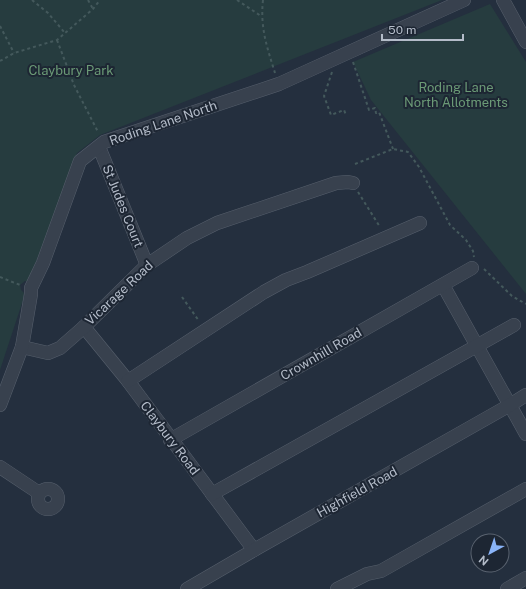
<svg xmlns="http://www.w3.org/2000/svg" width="526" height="589" font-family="'Public Sans',sans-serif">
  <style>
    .green { fill: #263c3f }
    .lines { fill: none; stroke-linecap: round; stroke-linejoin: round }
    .minor-casing { stroke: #565f6c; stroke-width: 14 }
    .path { stroke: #44595c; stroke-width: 2; stroke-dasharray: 3 3; stroke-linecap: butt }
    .minor { stroke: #38414e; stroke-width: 13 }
    .labels { text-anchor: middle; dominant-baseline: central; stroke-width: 4; stroke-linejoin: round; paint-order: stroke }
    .park-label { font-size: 13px; fill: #6b9a76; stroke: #1d2633 }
    .street-label { font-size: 13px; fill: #b4bcc9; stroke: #1d2633 }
  </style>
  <rect width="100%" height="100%" fill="#242f3e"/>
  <g class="green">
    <polygon points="0,0 442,0 100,135 77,153 29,281 25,281 20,285 21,290 25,294 0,370"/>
    <polygon points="490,4 526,62 526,294 371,100 353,62"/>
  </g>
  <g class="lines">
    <defs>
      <g id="minor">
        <polyline points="503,0 526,42"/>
        <polyline points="99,147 147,265"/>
        <polyline points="443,285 526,434"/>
        <polyline points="84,327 128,381 254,550"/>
        <polyline points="22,347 48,353 60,348 84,327 147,265 187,238 217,223 336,183 348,182 353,183"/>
        <polyline points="128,381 264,292 286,280 307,272 420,223"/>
        <polyline points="0,405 22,347 31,294 31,288 43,263 80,161 104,142 279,84 464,0"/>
        <polyline points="170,440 472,268"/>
        <polyline points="0,467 39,493"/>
        <circle cx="48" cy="499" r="10"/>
        <polyline points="212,494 514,325"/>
        <polyline points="187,589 254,550 510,405 526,395"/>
        <polyline points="337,589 367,574 381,571 526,489"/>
        <polyline points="507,589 526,578"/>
      </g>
    </defs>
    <use href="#minor" class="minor-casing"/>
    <g class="path">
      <polyline points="32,0 48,13 65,33"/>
      <polyline points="88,0 93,9"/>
      <polyline points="237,0 261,16"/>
      <path d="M263 0C260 28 267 47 275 73"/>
      <polyline points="0,26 14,53"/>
      <polyline points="57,40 74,85 98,132"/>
      <polyline points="0,61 14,53 57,40 93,9 100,0"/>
      <polyline points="353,62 369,110 375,108 376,113 379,112 393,149"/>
      <polyline points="332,72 324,96 331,115 344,110 346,115"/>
      <polyline points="355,164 393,149 408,152 419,167 450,225 466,240 473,251 474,257"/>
      <polyline points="358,192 380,227"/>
      <polyline points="484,269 512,296 526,304"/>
      <polyline points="0,277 20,285"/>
      <polyline points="182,297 199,321"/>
    </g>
    <use href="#minor" class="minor"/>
  </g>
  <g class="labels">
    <g class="park-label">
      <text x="71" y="70">Claybury Park</text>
      <text x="456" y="87">Roding Lane<tspan x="456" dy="15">North Allotments</tspan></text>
    </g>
    <g class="street-label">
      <text transform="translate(163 123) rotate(-19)">Roding Lane North</text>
      <text transform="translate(123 206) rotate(68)">St Judes Court</text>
      <text transform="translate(119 293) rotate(-43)">Vicarage Road</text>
      <text transform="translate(321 354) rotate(-30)">Crownhill Road</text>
      <text transform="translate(170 438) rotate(53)">Claybury Road</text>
      <text transform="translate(357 492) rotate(-29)">Highfield Road</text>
    </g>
  </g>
  <g transform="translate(490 553) rotate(220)"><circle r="19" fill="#1d2633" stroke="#59626f"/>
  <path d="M0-3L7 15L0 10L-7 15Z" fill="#8ab4f8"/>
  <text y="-6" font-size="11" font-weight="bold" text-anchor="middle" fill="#b4bcc9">N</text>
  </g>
  <path d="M382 34v6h81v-6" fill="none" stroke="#b4bcc9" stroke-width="2"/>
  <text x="388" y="34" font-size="12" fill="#b4bcc9" stroke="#1d2633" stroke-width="3" paint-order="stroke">50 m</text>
</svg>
